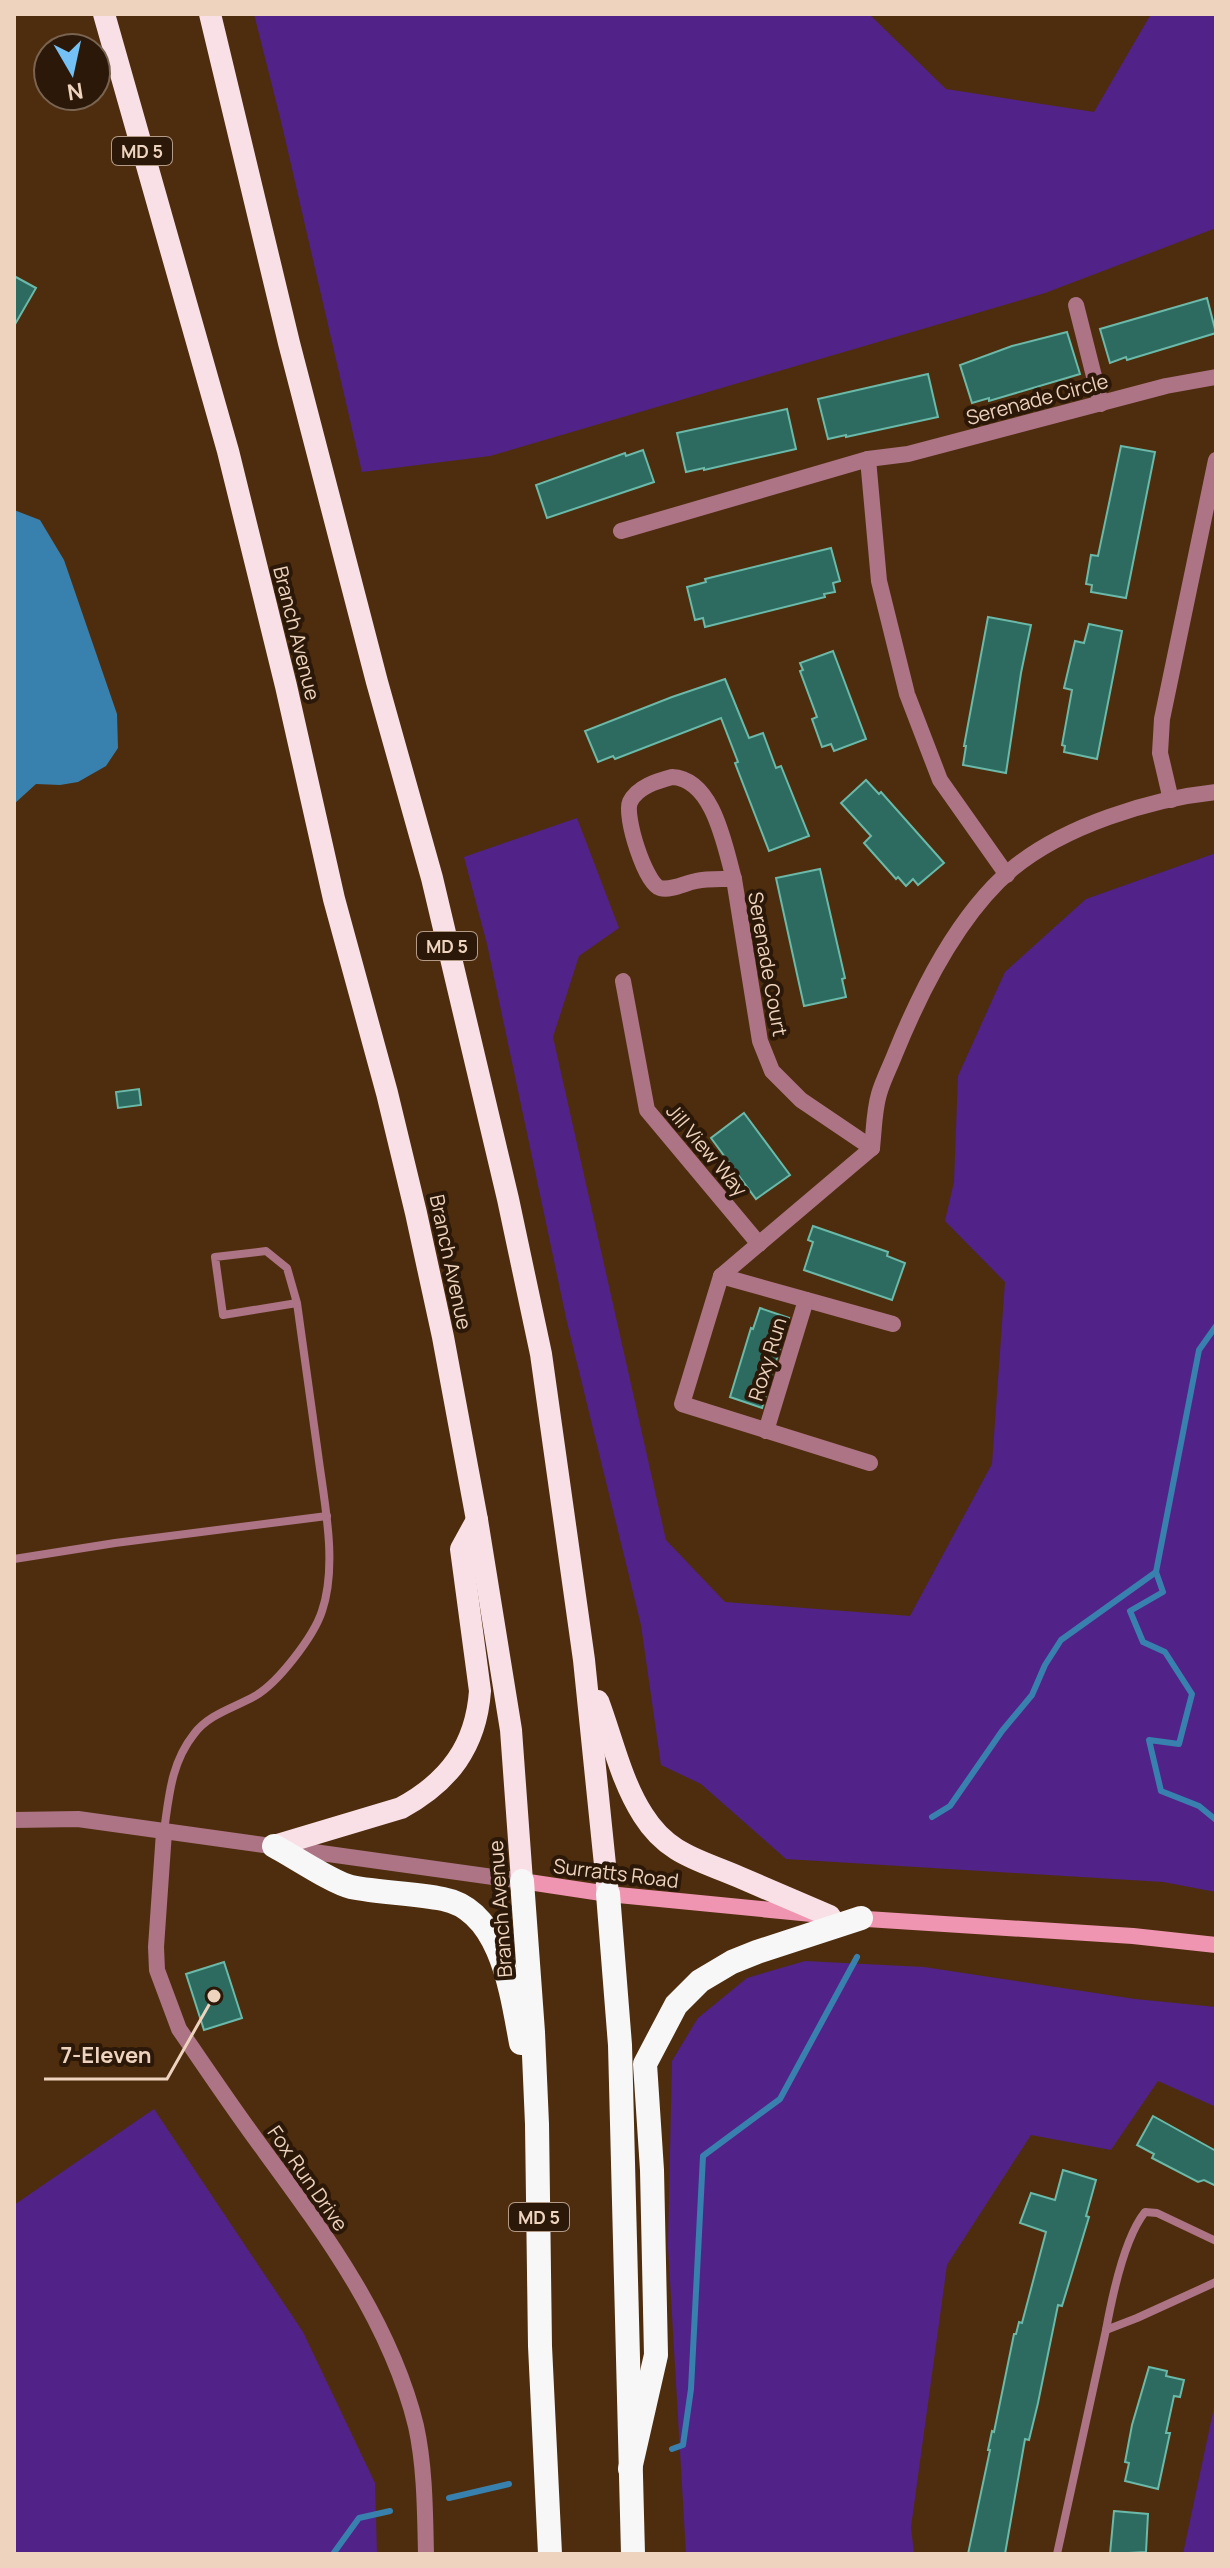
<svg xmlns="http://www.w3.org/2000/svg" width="1230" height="2568" font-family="Manrope,sans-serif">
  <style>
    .green { fill: #512288 }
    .water { fill: #3880ad }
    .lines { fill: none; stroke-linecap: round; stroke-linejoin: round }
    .stream { stroke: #3880ad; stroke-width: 6 }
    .building { fill: #2d6b60; stroke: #6ab9a9; stroke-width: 2 }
    .service { stroke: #ac7485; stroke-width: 8 }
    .minor { stroke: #ac7485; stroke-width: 16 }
    .tertiary { stroke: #ac7485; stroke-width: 16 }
    .secondary { stroke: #ef95b1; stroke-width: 16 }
    .trunk { stroke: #f8e0e6; stroke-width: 22 }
    .motorway { stroke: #f7f7f7; stroke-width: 24 }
    .labels { text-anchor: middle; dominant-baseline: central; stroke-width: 8; stroke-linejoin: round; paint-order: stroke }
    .shield { fill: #2b1808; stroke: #b49b87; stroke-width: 2 }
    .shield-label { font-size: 18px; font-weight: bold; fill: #eed3be }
    .street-label { font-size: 20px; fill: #eed3be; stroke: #2b1808 }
    .leader { fill: none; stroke: #eed3be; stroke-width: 3 }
    .callout-dot { fill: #eed3be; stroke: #2b1808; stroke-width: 3 }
    .callout-label { font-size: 22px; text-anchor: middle; font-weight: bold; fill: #eed3be; stroke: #2b1808; stroke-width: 8; stroke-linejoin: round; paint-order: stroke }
  </style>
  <rect width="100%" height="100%" fill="#4e2d0e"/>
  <g class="green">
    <polygon points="254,14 869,14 946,89 1094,112 1151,14 1216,14 1216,228 1045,293 490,456 362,472 281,121"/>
    <polygon points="577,818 619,928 579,956 553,1037 666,1540 725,1602 910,1616 992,1464 1005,1282 945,1221 954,1182 958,1076 1005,972 1086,899 1216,853 1216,1892 1163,1882 786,1859 701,1784 661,1765 641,1625 567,1322 487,944 464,857"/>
    <polygon points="805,1961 924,1967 1135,1999 1216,2007 1216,2107 1158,2081 1111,2150 1031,2135 947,2265 911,2527 914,2554 686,2554 668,2246 672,2061 698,2018 747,1978"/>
    <polygon points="154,2109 303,2332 375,2483 377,2554 14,2554 14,2205"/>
    <polygon points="1216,2398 1216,2554 1183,2554"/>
  </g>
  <polygon class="water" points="14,510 40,520 64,560 117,714 118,748 106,766 78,782 60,785 36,784 14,804"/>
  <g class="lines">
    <g class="stream">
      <polyline points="1156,1572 1163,1592 1130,1611 1143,1642 1165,1652 1192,1694 1179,1744 1149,1740 1161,1791 1199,1806 1216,1820"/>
      <polyline points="932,1817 950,1806 1002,1731 1032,1695 1045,1665 1061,1640 1156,1572 1199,1350 1216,1326"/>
      <polyline points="672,2449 683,2445 691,2389 703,2156 780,2099 857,1957"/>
      <polyline points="449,2498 509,2484"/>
      <polyline points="333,2554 359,2518 390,2511"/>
    </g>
  </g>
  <g class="building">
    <polygon points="14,276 36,288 14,326"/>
    <polygon points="1207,298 1216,333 1127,360 1126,357 1110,363 1100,329"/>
    <polygon points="1067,332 1080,374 989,401 989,398 972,403 960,365 1012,346"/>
    <polygon points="928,374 938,417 846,437 846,435 828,439 818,399"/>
    <polygon points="787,409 796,449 704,470 704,468 686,472 677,433"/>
    <polygon points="1121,446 1155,452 1126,598 1091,592 1092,585 1086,584 1091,555 1098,556"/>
    <polygon points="643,450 654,482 547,518 536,485 625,453 626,456"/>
    <polygon points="831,548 840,581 833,583 835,592 824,594 825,597 705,627 703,618 695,620 687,587 706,582 705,579"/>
    <polygon points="988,617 1031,625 1021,673 1006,773 963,765 966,746 964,746"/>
    <polygon points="1089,624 1122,631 1097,759 1064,752 1065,746 1062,745 1072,690 1064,688 1075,641 1084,643"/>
    <polygon points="833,651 866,739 834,751 831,744 822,747 812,719 817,717 800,671 803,670 800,663"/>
    <polygon points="725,679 749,738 763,733 776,768 781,766 809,836 769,851 735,763 738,762 721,718 615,759 613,756 598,762 585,731 672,697"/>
    <polygon points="866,780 879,794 881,792 944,863 918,885 913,879 906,886 898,877 896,879 864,843 871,836 841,803"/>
    <polygon points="820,869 845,978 842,979 846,997 804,1006 776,878"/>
    <polygon points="139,1089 141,1105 118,1108 116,1092"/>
    <polygon points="744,1113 790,1175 756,1199 711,1138"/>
    <polygon points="813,1226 888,1252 887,1256 905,1263 892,1300 804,1270 813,1242 808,1240"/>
    <polygon points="760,1308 789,1318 762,1408 730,1397 751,1328 753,1329"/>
    <polygon points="224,1962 242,2018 204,2030 186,1974"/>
    <polygon points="1153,2116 1216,2151 1216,2186 1204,2180 1198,2182 1152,2158 1154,2154 1137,2145"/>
    <polygon points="1063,2170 1096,2180 1086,2216 1089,2217 1062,2306 1058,2305 1038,2403 1029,2440 1025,2439 1005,2554 968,2554 990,2450 988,2450 992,2431 994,2432 1014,2334 1016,2334 1019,2322 1022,2323 1046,2232 1020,2223 1031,2193 1055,2200"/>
    <polygon points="1149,2367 1167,2371 1166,2376 1184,2380 1180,2397 1174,2396 1166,2433 1170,2433 1158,2489 1125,2481 1129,2463 1125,2462 1132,2425"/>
    <polygon points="1114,2511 1148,2514 1146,2552 1110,2554"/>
  </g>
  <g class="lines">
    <g class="service">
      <polyline points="14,1559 115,1543 327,1516"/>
      <path d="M164 1831C169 1796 171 1763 194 1734 209 1714 234 1708 255 1696 278 1683 314 1636 322 1611 338 1564 324 1501 318 1454 311 1403 304 1353 297 1303L287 1268 266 1251 215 1257 223 1315 297 1303"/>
      <path d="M1216 2241 1157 2213 1145 2212C1125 2237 1112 2297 1106 2330L1137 2318 1216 2282"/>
      <polyline points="1057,2554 1106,2330"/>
    </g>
    <g class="minor">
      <polyline points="1076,305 1101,404"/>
      <polyline points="868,459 879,581 907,694 940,780 1007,875"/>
      <polyline points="621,531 868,459 908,454 1166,386 1216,377"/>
      <path d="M672 777C714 779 725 848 734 879 722 879 708 878 696 881 685 883 671 891 660 888 645 883 624 816 630 802 637 787 657 781 672 777Z"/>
      <polyline points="1171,800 1160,753 1162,719 1216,460"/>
      <polyline points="734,879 760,1041 772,1071 801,1100 872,1148"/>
      <polyline points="623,981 647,1110 759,1244"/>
      <path d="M872 1148C874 1130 874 1111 879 1094 883 1080 890 1067 895 1054 921 990 958 915 1012 869 1064 826 1150 799 1216 792"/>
      <polyline points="721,1276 893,1324"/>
      <polyline points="766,1431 806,1300"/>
      <polyline points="870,1463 682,1404 721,1276 872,1148"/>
      <path d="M164 1832 156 1947 157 1970 179 2029C206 2068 232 2107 260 2145 323 2231 390 2320 416 2426 425 2467 425 2512 426 2554"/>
    </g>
    <polyline class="tertiary" points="14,1820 78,1819 522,1881"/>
    <g class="secondary">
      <polyline points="522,1881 608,1894 812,1914"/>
      <polyline points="851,1918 1133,1936 1216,1945"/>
    </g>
    <g class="trunk">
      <polyline points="104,14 228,451 286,686 334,899 387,1093 416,1213 443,1337 477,1520 511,1730 522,1881"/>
      <polyline points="210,14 289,343 377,682 432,878 508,1199 541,1354 584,1660 608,1894"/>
      <path d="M598 1701C612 1738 621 1781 643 1815 668 1855 700 1860 739 1877 769 1890 799 1903 830 1916"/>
      <path d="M274 1846 401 1808C449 1782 476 1746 480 1691L461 1549 477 1520"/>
    </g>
    <g class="motorway">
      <path d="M274 1846C293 1856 333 1883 351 1887 381 1893 413 1893 443 1899 502 1910 512 1996 521 2043"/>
      <polyline points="522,1881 533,2032 537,2124 540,2346 550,2554"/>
      <polyline points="608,1894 620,2045 633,2554"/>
      <polyline points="630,2469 656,2355 652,2170 645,2064 676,2005 700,1981 732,1962 757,1952 861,1918"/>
    </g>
  </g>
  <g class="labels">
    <g class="shield">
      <rect x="112" y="137" width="60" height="28" rx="6"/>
      <rect x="417" y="932" width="60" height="28" rx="6"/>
      <rect x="509" y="2203" width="60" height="28" rx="6"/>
    </g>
    <g class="shield-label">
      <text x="142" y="151">MD 5</text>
      <text x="447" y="946">MD 5</text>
      <text x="539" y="2217">MD 5</text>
    </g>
    <g class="street-label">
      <text transform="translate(1037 399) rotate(-15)">Serenade Circle</text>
      <text transform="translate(297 633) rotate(76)">Branch Avenue</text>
      <text transform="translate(768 964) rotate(80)">Serenade Court</text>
      <text transform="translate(707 1150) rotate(50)">Jill View Way</text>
      <text transform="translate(451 1262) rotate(78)">Branch Avenue</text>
      <text transform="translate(767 1359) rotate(-73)">Roxy Run</text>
      <text transform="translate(616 1873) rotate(7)">Surratts Road</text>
      <text transform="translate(500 1909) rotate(-94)">Branch Avenue</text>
      <text transform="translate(308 2178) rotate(55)">Fox Run Drive</text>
    </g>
  </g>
  <path class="leader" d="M214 1996L167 2079H44"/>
  <circle class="callout-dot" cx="214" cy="1996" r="8"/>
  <g class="callout-label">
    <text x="106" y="2063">7-Eleven</text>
  </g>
  <rect width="1230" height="2568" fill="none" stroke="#eed3be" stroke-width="32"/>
  <g transform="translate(72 72) rotate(171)"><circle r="38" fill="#2b1808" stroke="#796351" stroke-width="2"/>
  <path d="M0-6L14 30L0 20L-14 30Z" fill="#73c1f5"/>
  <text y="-12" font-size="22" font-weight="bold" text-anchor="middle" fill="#eed3be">N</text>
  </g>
</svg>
